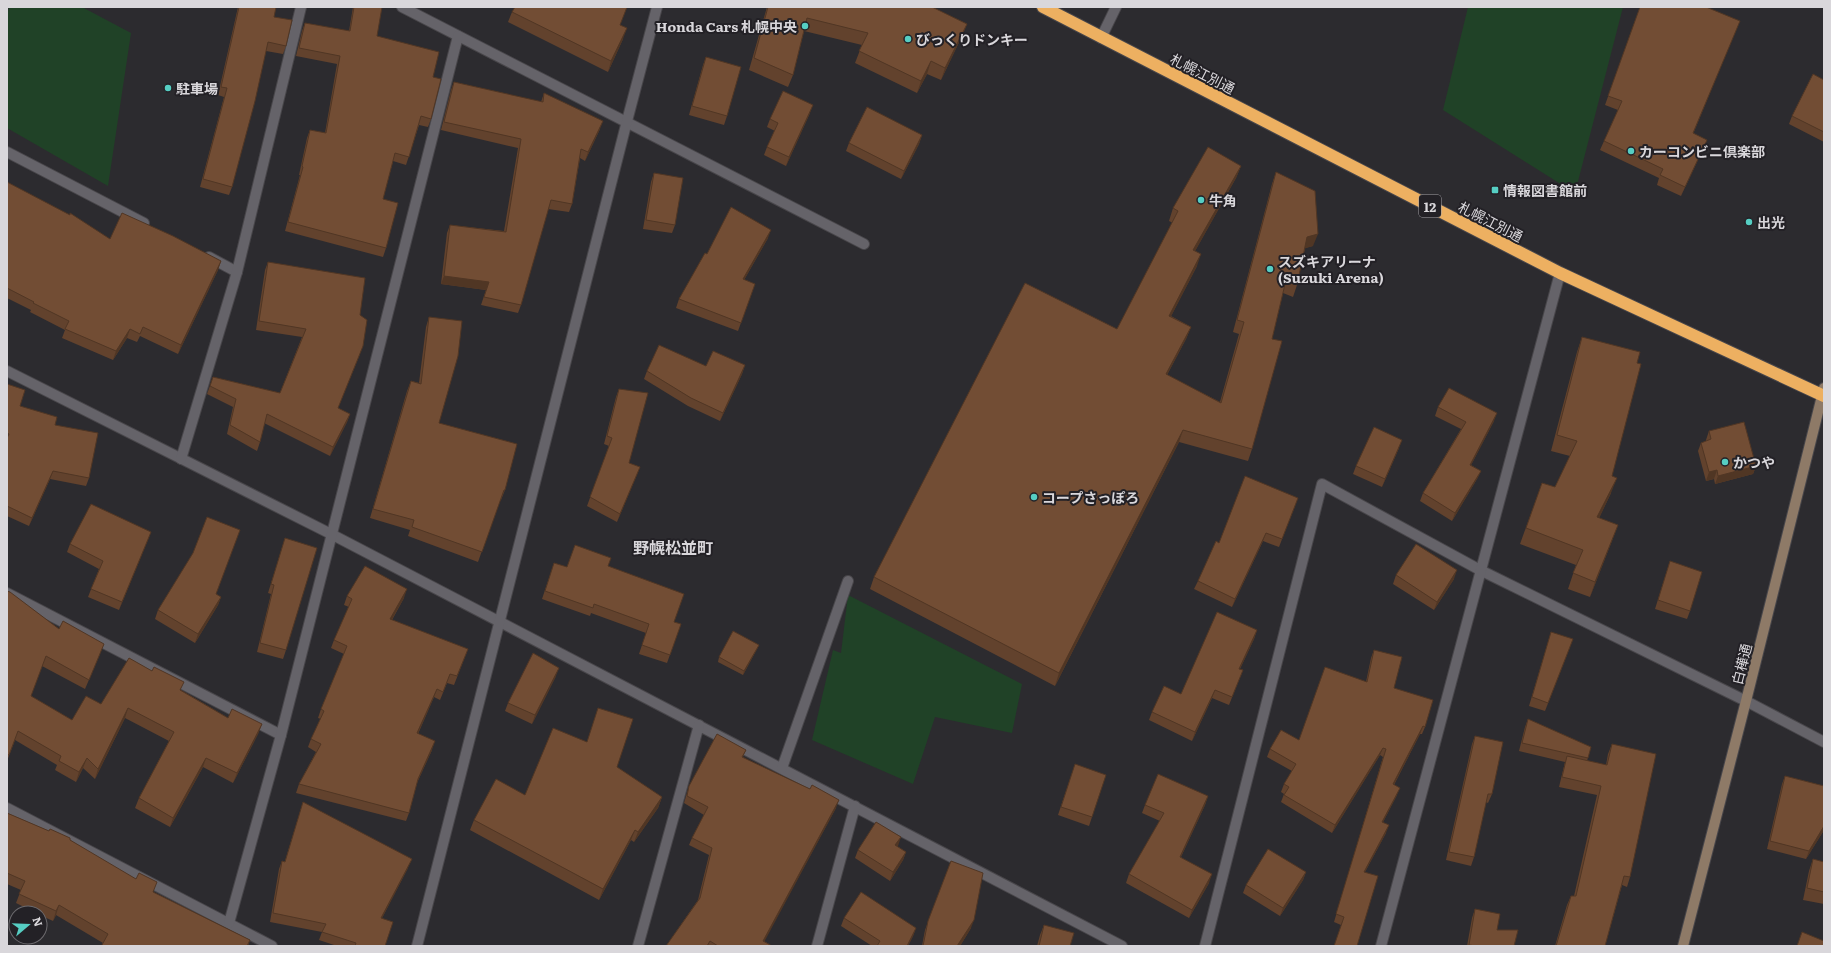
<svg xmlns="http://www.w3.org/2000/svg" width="1831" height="953" font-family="Literata,'Noto Sans JP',serif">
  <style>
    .green { fill: #204227 }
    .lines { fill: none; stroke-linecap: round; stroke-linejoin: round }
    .street-casing { stroke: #48464a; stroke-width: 12 }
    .secondary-casing { stroke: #48464a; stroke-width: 12 }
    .highway-casing { stroke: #48464a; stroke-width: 14 }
    .street { stroke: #656369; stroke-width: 10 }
    .secondary { stroke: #8e7a67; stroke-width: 10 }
    .highway { stroke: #edb061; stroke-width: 12 }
    .wall { fill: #62422d }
    .shaded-wall { fill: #503624 }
    .building { fill: #724d34; stroke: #503624 }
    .poi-dot { fill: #56cec3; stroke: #232126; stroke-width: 1.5 }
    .labels { text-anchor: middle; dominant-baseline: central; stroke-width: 4; stroke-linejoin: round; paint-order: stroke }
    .shield { fill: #232126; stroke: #a2a0a5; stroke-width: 1 }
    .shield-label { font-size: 13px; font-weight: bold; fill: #d9d7db }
    .poi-label { font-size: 14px; font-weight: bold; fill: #d9d7db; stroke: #232126; text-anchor: start }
    .street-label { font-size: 14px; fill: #d9d7db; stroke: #232126 }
    .quarter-label { font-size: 16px; font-weight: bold; fill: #d9d7db; stroke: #232126 }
  </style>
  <rect width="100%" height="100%" fill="#2c2b2f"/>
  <g class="green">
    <polygon points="9,7 82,7 131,33 108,186 7,128 7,16"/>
    <polygon points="1468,7 1623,7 1575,193 1443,110"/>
    <polygon points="848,595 1022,684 1012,733 935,717 913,784 812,740 833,650 841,653"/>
  </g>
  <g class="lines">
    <defs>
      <g id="street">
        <polyline points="402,7 864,244"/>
        <polyline points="1101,38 1116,7"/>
        <polyline points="7,152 144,223"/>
        <polyline points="209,257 237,272"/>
        <polyline points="7,371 331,534 1122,946"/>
        <polyline points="181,459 237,272 301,7"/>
        <polyline points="7,593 281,735"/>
        <polyline points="782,768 848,581"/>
        <polyline points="7,808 272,946"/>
        <polyline points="229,923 281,735 458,36"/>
        <polyline points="417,946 627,121 657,7"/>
        <polyline points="638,946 699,725"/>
        <polyline points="817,946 855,806"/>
        <polyline points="1205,946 1322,484 1480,570 1746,701 1824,742"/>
        <polyline points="1381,946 1560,273"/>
      </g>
      <polyline id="secondary" points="1683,946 1746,701 1824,388"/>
      <polyline id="highway" points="1043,7 1560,273 1824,396"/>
    </defs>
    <use href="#street" class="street-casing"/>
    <use href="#secondary" class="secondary-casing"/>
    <use href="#highway" class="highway-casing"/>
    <use href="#street" class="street"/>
    <use href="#secondary" class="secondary"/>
    <use href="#highway" class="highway"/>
  </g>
  <g class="wall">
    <polygon points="238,7 274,7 274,17 286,46 283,54 266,51 232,187 229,195 200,187 224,97 218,95"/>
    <polygon points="353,7 354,7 377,36 433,77 431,119 428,127 419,125 406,165 393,161 383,199 386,248 383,257 285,231 300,175 299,175 307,138 310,130 325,133 337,64 296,56 302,31 305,23 349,31"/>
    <polygon points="767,7 932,7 967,24 962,36 941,80 927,74 917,93 855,63 862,45 804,31 793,75 788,87 749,70"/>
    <polygon points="1640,7 1736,30 1693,134 1703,149 1681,196 1657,185 1659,178 1600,150 1604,141 1618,110 1605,105"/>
    <polygon points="512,12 620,25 623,39 608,72 508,22"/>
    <polygon points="706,57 727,116 724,125 689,115 703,65"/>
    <polygon points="1824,80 1824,142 1789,124 1792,116"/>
    <polygon points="454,82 541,102 544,93 600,129 585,161 580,158 572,204 569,212 548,209 521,305 518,313 481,305 486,290 441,284 447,233 450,225 504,231 518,148 441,130 451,90"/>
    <polygon points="810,113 786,166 764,155 767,147 775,131 767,127 770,119"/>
    <polygon points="922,135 919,144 901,179 846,151 849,143"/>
    <polygon points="1241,166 1236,178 1195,251 1197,266 1171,316 1191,327 1186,339 1167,375 1220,402 1239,334 1233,332 1272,184 1276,172 1313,246 1305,248 1297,285 1293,297 1283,293 1272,339 1252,449 1248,461 1179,442 1055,686 870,589 874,577 1117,329 1173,223 1169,221 1173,208"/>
    <polygon points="654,173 675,225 672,233 643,229 651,182"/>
    <polygon points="7,182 110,239 221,261 218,270 178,354 140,336 137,342 127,338 113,360 62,338 65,330 30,312 31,310 7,298"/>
    <polygon points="768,238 744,280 755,284 738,331 676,308 679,299 707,254"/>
    <polygon points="268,262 360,315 360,354 338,408 350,414 347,422 330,456 264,423 260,442 257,451 227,434 233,407 207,394 213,377 280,393 302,337 256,330 265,270"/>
    <polygon points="429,317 439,423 505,490 501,500 500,500 478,562 408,536 410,530 370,518 407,391 411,381 419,383 426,327"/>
    <polygon points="1582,337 1612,476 1611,493 1599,518 1618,525 1590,597 1568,589 1576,565 1520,544 1542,483 1555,487 1570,456 1551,451 1577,352"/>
    <polygon points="745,365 742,374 720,421 688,406 644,379 647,371 706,366"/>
    <polygon points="7,384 20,406 55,425 89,478 86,486 50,479 29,526 7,516"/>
    <polygon points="619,389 629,463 640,467 617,522 587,506 609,446 604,444 616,397"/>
    <polygon points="1438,407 1494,421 1471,465 1481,471 1477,479 1452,521 1420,501 1423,493 1461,429 1435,416"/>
    <polygon points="1709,431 1756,466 1753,474 1715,484 1714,479 1706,481 1698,451 1701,443 1706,441 1706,440"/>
    <polygon points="1399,448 1382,487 1353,474 1356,466"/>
    <polygon points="1295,506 1279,547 1263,541 1232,607 1194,589 1198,581 1219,543"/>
    <polygon points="151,532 119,610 88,597 99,569 67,552 70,544"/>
    <polygon points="285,538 286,650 283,659 257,652 271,594 268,593"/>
    <polygon points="1670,561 1690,611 1687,619 1655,609"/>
    <polygon points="554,563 567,567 608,566 674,622 681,624 667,663 639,654 646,633 591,613 590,616 542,599"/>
    <polygon points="1396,575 1454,579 1434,610 1393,584"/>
    <polygon points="7,591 59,629 100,654 85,689 42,666 31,696 72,720 101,704 181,690 228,718 262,724 258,734 233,783 203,767 170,827 135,808 139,798 169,741 125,718 95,779 83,768 76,782 55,770 57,765 15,740 7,761"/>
    <polygon points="216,594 221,597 218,605 195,643 155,619 158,610"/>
    <polygon points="347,596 404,598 392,620 468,649 454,685 447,683 440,700 434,697 418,734 432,750 417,783 409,813 406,821 296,793 299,784 316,752 308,747 311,739 321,719 318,718 321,709 344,654 331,648 334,640 349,607 344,605"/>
    <polygon points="1257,630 1254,639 1240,669 1243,670 1229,705 1212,698 1192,741 1149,720 1152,712 1181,694"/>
    <polygon points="1551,632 1570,647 1545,711 1529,706"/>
    <polygon points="759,645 757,649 743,675 718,662 719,657"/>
    <polygon points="1374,650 1394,688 1425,727 1422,734 1420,734 1394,785 1397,795 1383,822 1386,833 1365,872 1341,925 1334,922 1383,757 1380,755 1332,833 1281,802 1284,794 1281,792 1284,784 1292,771 1267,757 1270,749 1299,740 1366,682 1371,658"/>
    <polygon points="556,676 532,724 505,711 508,703"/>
    <polygon points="1528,719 1591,747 1587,761 1606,765 1608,754 1612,744 1630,877 1627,887 1622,885 1605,946 1555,946 1567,905 1571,896 1574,896 1597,795 1559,787 1565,762 1519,751 1525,727"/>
    <polygon points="1475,736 1492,794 1488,803 1486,802 1474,857 1471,866 1446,860 1472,744"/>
    <polygon points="746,750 743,757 836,808 764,941 772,946 666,946 698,900 709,855 689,845 692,838 704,815 684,803 689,786"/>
    <polygon points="617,767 662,797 658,808 634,842 631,840 599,900 470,830 474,820 525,795"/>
    <polygon points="1072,773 1092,817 1089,826 1058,815"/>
    <polygon points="1785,776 1824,786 1824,830 1806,859 1767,849 1782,784"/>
    <polygon points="1208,796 1205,805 1181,857 1209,883 1189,918 1126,883 1129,874 1160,821 1142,813 1145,805"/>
    <polygon points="303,802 408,868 382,918 385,946 337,946 319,940 322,932 270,922 279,869 282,861 285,861"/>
    <polygon points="7,813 70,840 153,892 250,940 248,946 102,946 103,943 56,915 53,921 40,915 40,913 36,913 16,903 21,890 7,884"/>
    <polygon points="897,846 906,852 903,860 890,881 855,858 858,850"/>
    <polygon points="1813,859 1824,862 1824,904 1803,900 1809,871"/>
    <polygon points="951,861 971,928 960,946 922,946 925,930"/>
    <polygon points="1306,872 1303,880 1280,916 1243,893 1246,885"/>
    <polygon points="1475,909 1497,930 1514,946 1467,946 1472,918"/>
    <polygon points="844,918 916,928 913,936 908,946 872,946 841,926"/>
    <polygon points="1044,925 1070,946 1037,946 1040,935"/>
  </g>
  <g class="shaded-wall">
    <polygon points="967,24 962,36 941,80 945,68"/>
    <polygon points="627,28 623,39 608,72 611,61"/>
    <polygon points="931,61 927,74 917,93 921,81"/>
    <polygon points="813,105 810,113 786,166 789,157"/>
    <polygon points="603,121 600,129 585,161 588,152"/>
    <polygon points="922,135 919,144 901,179 904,171"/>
    <polygon points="1707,140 1703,149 1681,196 1685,187"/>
    <polygon points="1241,166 1236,178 1189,262 1193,250"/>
    <polygon points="771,230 768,238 740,287 743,279"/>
    <polygon points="1318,234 1313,246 1303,249 1307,237"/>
    <polygon points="1201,254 1197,266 1165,328 1169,316"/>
    <polygon points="221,261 218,270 178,354 181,345"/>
    <polygon points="444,276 489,282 486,290 441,284"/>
    <polygon points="1191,327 1186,339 1161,386 1166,374"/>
    <polygon points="130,329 127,338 113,360 116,351"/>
    <polygon points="745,365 742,374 720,421 723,413"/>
    <polygon points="1497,413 1494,421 1467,473 1470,465"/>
    <polygon points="350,414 347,422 330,456 333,447"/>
    <polygon points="1183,430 1179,442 1055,686 1059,673"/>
    <polygon points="1402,440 1399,448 1382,487 1385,479"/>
    <polygon points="1756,466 1753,474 1715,484 1718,476"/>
    <polygon points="640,467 637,475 617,522 620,514"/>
    <polygon points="1717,470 1714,479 1706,481 1709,472"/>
    <polygon points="53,471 50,479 29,526 32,518"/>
    <polygon points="1481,471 1477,479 1452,521 1455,513"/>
    <polygon points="1617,478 1611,493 1592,533 1597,517"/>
    <polygon points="1618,525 1612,541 1590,597 1595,582"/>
    <polygon points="151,532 148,540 119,610 122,602"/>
    <polygon points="1266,533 1263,541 1232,607 1235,599"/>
    <polygon points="1457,570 1454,579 1434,610 1437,602"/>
    <polygon points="407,589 404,598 387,628 390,619"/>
    <polygon points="221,597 218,605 195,643 198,634"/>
    <polygon points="1257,630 1254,639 1236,677 1239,669"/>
    <polygon points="759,645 757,649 743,675 744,671"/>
    <polygon points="559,668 556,676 532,724 535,715"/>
    <polygon points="437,689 434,697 414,742 417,733"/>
    <polygon points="1215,690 1212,698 1192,741 1195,732"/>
    <polygon points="128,708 125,718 95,779 98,769"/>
    <polygon points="262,724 258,734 233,783 237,773"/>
    <polygon points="1423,726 1420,734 1390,792 1393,784"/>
    <polygon points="435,741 432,750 415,787 418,779"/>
    <polygon points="1383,748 1380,755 1332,833 1335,825"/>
    <polygon points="87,758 83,768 76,782 79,772"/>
    <polygon points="206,758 203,767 170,827 173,818"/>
    <polygon points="1400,788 1397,795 1379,830 1382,822"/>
    <polygon points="1208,796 1205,805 1177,865 1180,857"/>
    <polygon points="662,797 658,808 634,842 638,832"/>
    <polygon points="839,800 836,808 762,946 763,941"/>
    <polygon points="1389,825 1386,833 1361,879 1364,872"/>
    <polygon points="1824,826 1824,830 1806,859 1809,851"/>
    <polygon points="635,830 631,840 599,900 603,889"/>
    <polygon points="901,837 898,846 892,854 895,845"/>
    <polygon points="906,852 903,860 890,881 893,872"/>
    <polygon points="412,859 408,868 378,926 381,918"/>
    <polygon points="1306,872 1303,880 1280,916 1283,908"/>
    <polygon points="1212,874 1209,883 1189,918 1192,910"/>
    <polygon points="59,905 56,915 53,921 56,911"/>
    <polygon points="974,920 971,928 960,946 957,946"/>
    <polygon points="916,928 913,936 908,946 907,946"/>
  </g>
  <g class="building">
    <polygon points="239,7 276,7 274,17 292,20 286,46 268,42 255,101 232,187 203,179 227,88 221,87"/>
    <polygon points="354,7 382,7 377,36 439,52 433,77 441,79 431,119 421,116 409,157 395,153 383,199 398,203 386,248 288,222 303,167 302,166 310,130 326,133 340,56 299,48 305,23 350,31"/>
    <polygon points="515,7 627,7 620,25 627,28 611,61 512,12"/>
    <polygon points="768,7 932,7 967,24 945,68 931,61 921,81 859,51 868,33 807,18 793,75 754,58"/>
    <polygon points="1640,7 1706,7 1740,21 1693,133 1707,140 1685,187 1660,175 1663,169 1604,141 1622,101 1608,96"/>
    <polygon points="706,57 741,67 727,116 692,106"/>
    <polygon points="1813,74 1824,80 1824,132 1792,116"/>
    <polygon points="454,82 543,102 544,93 603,121 588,152 581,149 572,204 551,200 521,305 484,297 489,282 444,276 450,225 506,232 521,139 444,122"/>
    <polygon points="783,91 813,105 789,157 767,147 778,123 770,119"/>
    <polygon points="867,107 922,135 904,171 849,143"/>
    <polygon points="1208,147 1241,166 1193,250 1201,254 1169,316 1191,327 1166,374 1221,403 1244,322 1237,320 1276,172 1315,191 1318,234 1307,237 1297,285 1286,280 1272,339 1282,341 1252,449 1183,430 1059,673 874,577 1025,283 1117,329 1178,211 1173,208"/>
    <polygon points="654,173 683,178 675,225 646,220"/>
    <polygon points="7,182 70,215 70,213 110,239 122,213 173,236 221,261 181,345 143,327 140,334 130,329 116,351 65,329 69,321 33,303 34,302 7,288"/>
    <polygon points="731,207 771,230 743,279 755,284 741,323 679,299 705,253 707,254"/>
    <polygon points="268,262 365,278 360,315 367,320 363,346 338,408 350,414 333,447 267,414 260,442 230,425 236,399 210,386 213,377 280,393 306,329 259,321"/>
    <polygon points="429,317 462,321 458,356 439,423 517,444 505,490 504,490 482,552 412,527 414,520 373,509 411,381 421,384"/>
    <polygon points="1582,337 1640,352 1637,363 1641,364 1612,476 1617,478 1597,517 1618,525 1595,582 1573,573 1583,550 1526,528 1542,483 1555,487 1577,441 1557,435"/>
    <polygon points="659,345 706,366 713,351 745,365 723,413 691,398 647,371"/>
    <polygon points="7,384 25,390 20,406 57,417 55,425 98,433 89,478 53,471 32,518 7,506 7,438 9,434 7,433"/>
    <polygon points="1449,388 1497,413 1470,465 1481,471 1455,513 1423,493 1466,422 1438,407"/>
    <polygon points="619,389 648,393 629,463 640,467 620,514 590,497 612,438 607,436"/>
    <polygon points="1744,422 1756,466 1718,476 1717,470 1709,472 1701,443 1711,439 1709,431"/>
    <polygon points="1374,427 1402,440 1385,479 1356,466"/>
    <polygon points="1245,476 1298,498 1282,539 1266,533 1235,599 1198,581 1216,541 1219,543"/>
    <polygon points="91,504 151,532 122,602 91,589 103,561 70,544"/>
    <polygon points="207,517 240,530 216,594 221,597 198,634 158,610 193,553"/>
    <polygon points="285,538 317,548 286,650 260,643 274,585 271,584"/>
    <polygon points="1416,544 1457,570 1437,602 1396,575"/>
    <polygon points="575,545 611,558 608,566 684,594 674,622 681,624 670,655 642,645 649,624 594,604 593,608 545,591 554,563 567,567"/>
    <polygon points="1670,561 1702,572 1690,611 1658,600"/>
    <polygon points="365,566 407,589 390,619 468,649 457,676 450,674 443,692 437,689 417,733 435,741 418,779 409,813 299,784 321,744 311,739 324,711 321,709 347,646 334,640 352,599 347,596"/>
    <polygon points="7,591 10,592 59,629 63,621 104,644 89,680 46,656 31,696 72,720 86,696 101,704 129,658 152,671 154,667 184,682 180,690 228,718 232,709 262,724 237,773 206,758 173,818 139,798 174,732 128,708 98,769 87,758 79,772 59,761 61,756 18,731 9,755 7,754"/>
    <polygon points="1217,612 1257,630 1239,669 1243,670 1232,697 1215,690 1195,732 1152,712 1164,686 1181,694"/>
    <polygon points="733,631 759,645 744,671 719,657"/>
    <polygon points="1551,632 1573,639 1548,703 1532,697"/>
    <polygon points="1374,650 1402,657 1394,688 1433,700 1425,727 1423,726 1393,784 1400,788 1382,822 1389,825 1364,872 1378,876 1357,946 1334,946 1344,917 1336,914 1386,749 1383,748 1335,825 1284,795 1289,787 1284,784 1296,764 1270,749 1281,730 1299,740 1325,667 1367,682"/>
    <polygon points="533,653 559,668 535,715 508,703"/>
    <polygon points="598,708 633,719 617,767 662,797 638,832 635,830 603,889 474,820 496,779 525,795 553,728 587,742"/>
    <polygon points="1528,719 1591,747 1588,758 1522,743"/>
    <polygon points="717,734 746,750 742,757 810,789 812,785 839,800 763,941 772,946 718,946 710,941 707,946 666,946 700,898 712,848 692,838 708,807 687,796 689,786"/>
    <polygon points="1475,736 1503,742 1492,794 1488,794 1474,857 1449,852"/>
    <polygon points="1612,744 1656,754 1630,877 1624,876 1605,946 1556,946 1571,896 1576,896 1601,786 1562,777 1567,756 1607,765"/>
    <polygon points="1075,764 1106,775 1092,817 1061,807"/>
    <polygon points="1158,774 1208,796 1180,857 1212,874 1192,910 1129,874 1164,813 1145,805"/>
    <polygon points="1785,776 1824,786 1824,826 1809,851 1770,841"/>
    <polygon points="303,802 412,859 381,918 393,922 385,946 355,946 356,943 322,932 326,924 273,913 282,861 285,862"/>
    <polygon points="7,813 49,831 50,829 70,838 70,840 136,879 139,873 157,882 153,892 250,940 247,946 105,946 102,945 108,934 59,905 56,911 19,894 25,881 7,873"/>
    <polygon points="876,822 901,837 895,845 906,852 893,872 858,850"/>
    <polygon points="1268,849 1306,872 1283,908 1246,885"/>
    <polygon points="1813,859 1824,862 1824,892 1807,888"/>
    <polygon points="951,861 983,873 974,920 957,946 923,946 928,921"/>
    <polygon points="861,892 916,928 907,946 877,946 880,941 844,918"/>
    <polygon points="1475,909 1500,914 1497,930 1518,930 1514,946 1476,946 1469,945"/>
    <polygon points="1044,925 1074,933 1070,946 1039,946"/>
    <polygon points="1802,932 1824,941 1824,946 1797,946"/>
  </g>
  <g class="poi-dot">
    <circle cx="805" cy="26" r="4"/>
    <circle cx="908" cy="39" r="4"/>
    <circle cx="168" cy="88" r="4"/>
    <circle cx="1631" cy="151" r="4"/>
    <rect x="1491" y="186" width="8" height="8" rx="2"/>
    <circle cx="1201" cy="200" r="4"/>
    <circle cx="1749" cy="222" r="4"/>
    <circle cx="1270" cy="269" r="4"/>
    <circle cx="1725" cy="462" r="4"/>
    <circle cx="1034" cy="497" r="4"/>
  </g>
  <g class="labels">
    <rect class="shield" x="1419" y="195" width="22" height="22" rx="3"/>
    <g class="shield-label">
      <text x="1430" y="206">12</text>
    </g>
    <g class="poi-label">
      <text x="797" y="26" text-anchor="end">Honda Cars 札幌中央</text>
      <text x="916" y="39">びっくりドンキー</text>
      <text x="176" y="88">駐車場</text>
      <text x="1639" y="151">カーコンビニ倶楽部</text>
      <text x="1503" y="190">情報図書館前</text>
      <text x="1209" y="200">牛角</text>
      <text x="1757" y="222">出光</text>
      <text x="1278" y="261">スズキアリーナ<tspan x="1278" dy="16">(Suzuki Arena)</tspan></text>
      <text x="1733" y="462">かつや</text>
      <text x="1042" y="497">コープさっぽろ</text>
    </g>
    <g class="street-label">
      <text transform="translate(1203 73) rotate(27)">札幌江別通</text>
      <text transform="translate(1491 221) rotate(27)">札幌江別通</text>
      <text transform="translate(1741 664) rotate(-76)">白樺通</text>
    </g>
    <g class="quarter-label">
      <text x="673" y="547">野幌松並町</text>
    </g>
  </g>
  <rect width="1831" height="953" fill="none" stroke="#d9d7db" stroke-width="16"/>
  <g transform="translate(28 925) rotate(71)"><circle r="19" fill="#232126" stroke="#6c6a6e"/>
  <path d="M0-3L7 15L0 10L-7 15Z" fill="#56cec3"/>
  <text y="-6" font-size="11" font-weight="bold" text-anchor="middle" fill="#d9d7db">N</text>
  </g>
</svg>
